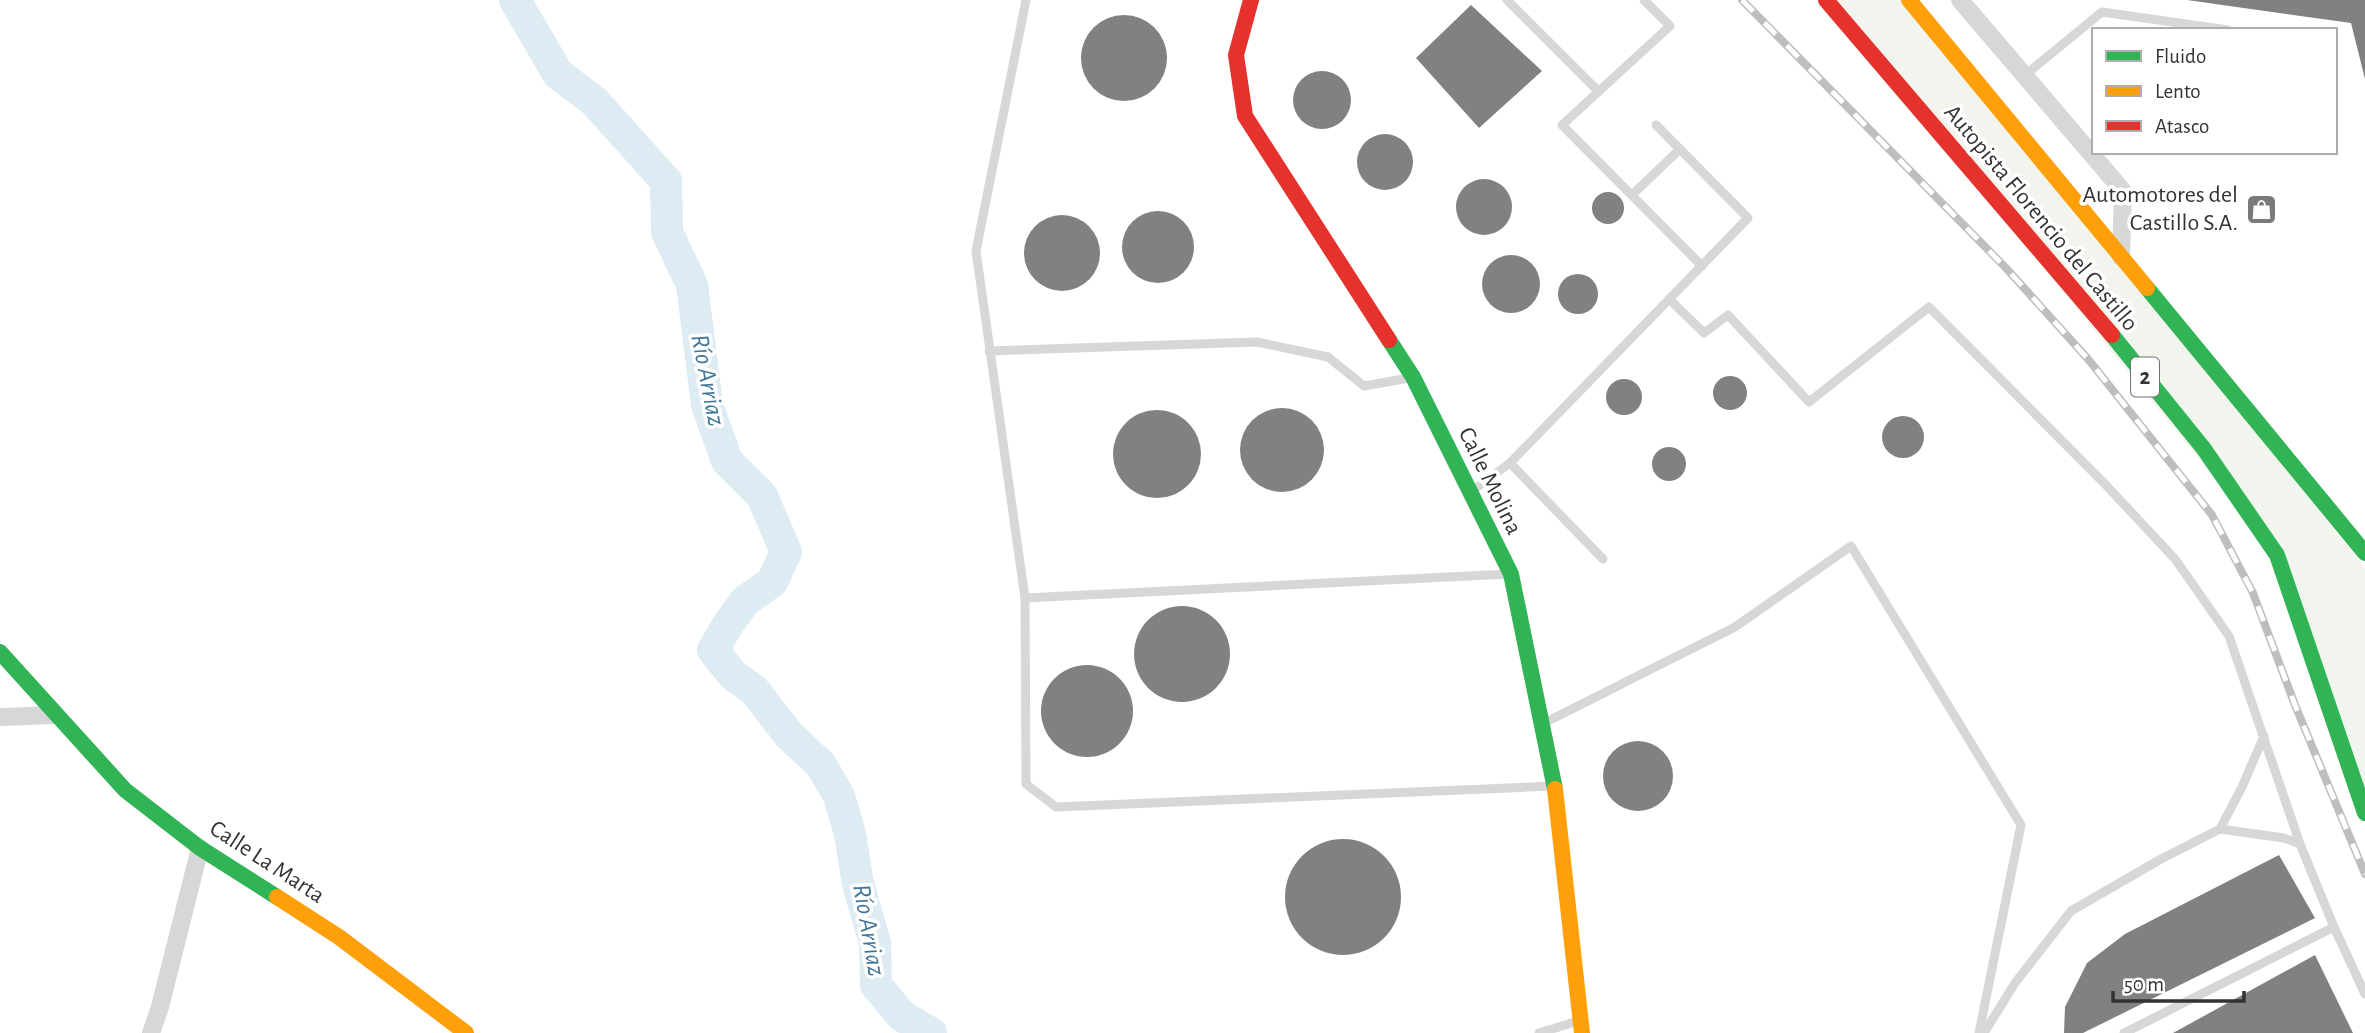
<svg xmlns="http://www.w3.org/2000/svg" width="2365" height="1033" font-family="'Alegreya Sans',sans-serif">
  <style>
    .green { fill: #f1f5ed }
    .lines { fill: none; stroke-linecap: round; stroke-linejoin: round }
    .river { stroke: #ddebf3; stroke-width: 32 }
    .building { fill: #818181 }
    .lane { stroke: #d7d7d7; stroke-width: 9 }
    .street { stroke: #d7d7d7; stroke-width: 18 }
    .fast { stroke: #30b455; stroke-width: 16 }
    .slow { stroke: #ff9f0a; stroke-width: 16 }
    .jam { stroke: #e5322d; stroke-width: 16 }
    .rail-casing { stroke: #bebebe; stroke-width: 8 }
    .rail { stroke: #fff; stroke-width: 5; stroke-dasharray: 16; stroke-linecap: butt }
    .labels { text-anchor: middle; dominant-baseline: central; stroke-width: 7; stroke-linejoin: round; paint-order: stroke }
    .shield { fill: #fff; stroke: #707070; stroke-width: 2 }
    .shield-label { font-size: 23px; font-weight: bold; fill: #333 }
    .poi-label { font-size: 24px; fill: #333; stroke: #fff; text-anchor: end }
    .street-label { font-size: 24px; fill: #333; stroke: #fff }
    .water-label { font-size: 26px; font-style: italic; fill: #3f7597; stroke: #fff }
  </style>
  <rect width="100%" height="100%" fill="#fff"/>
  <polygon class="green" points="1826,0 1909,0 2365,568 2365,813 2277,555"/>
  <g class="lines">
    <polyline class="river" points="515,0 558,74 594,101 666,181 667,232 692,285 707,405 727,461 762,496 786,552 772,582 745,601 727,626 713,650 733,675 754,690 789,735 821,765 839,796 850,834 858,884 875,943 876,985 902,1016 931,1033"/>
  </g>
  <g class="building">
    <polygon points="2187,0 2365,0 2365,79 2351,23"/>
    <polygon points="1471,5 1542,71 1479,128 1416,58"/>
    <circle cx="1124" cy="58" r="43"/>
    <circle cx="1322" cy="100" r="29"/>
    <circle cx="1385" cy="162" r="28"/>
    <circle cx="1484" cy="207" r="28"/>
    <circle cx="1608" cy="208" r="16"/>
    <circle cx="1158" cy="247" r="36"/>
    <circle cx="1062" cy="253" r="38"/>
    <circle cx="1511" cy="284" r="29"/>
    <circle cx="1578" cy="294" r="20"/>
    <circle cx="1730" cy="393" r="17"/>
    <circle cx="1624" cy="397" r="18"/>
    <circle cx="1282" cy="450" r="42"/>
    <circle cx="1157" cy="454" r="44"/>
    <circle cx="1903" cy="437" r="21"/>
    <circle cx="1669" cy="464" r="17"/>
    <circle cx="1182" cy="654" r="48"/>
    <circle cx="1087" cy="711" r="46"/>
    <circle cx="1638" cy="776" r="35"/>
    <circle cx="1343" cy="897" r="58"/>
    <polygon points="2279,855 2315,918 2083,1033 2064,1033 2065,1007 2087,963 2125,934"/>
    <polygon points="2315,955 2353,1033 2173,1033"/>
  </g>
  <g class="lines">
    <g class="lane">
      <polyline points="1026,0 976,251 1025,598 1026,784 1056,807 1553,786"/>
      <polyline points="1507,0 1598,91"/>
      <polyline points="1644,0 1670,26 1562,125 1702,266"/>
      <polyline points="2024,76 2102,12 2228,30"/>
      <polyline points="1632,195 1680,149"/>
      <polyline points="1669,299 1704,333 1728,315 1809,402 1929,307 2104,483 2175,559 2229,636 2300,844 2334,927 2124,1033"/>
      <polyline points="989,351 1257,342 1328,357 1364,386 1409,378"/>
      <polyline points="1510,463 1603,559"/>
      <polyline points="1472,491 1510,463 1748,218 1656,125"/>
      <polyline points="1025,598 1509,574"/>
      <polyline points="1544,723 1735,627 1851,546 2021,825 1979,1033"/>
      <polyline points="2220,829 2242,787 2264,736"/>
      <polyline points="2334,927 2365,994"/>
      <polyline points="1539,1033 1578,1021"/>
      <polyline points="1984,1033 2015,983 2071,911 2161,859 2220,829 2284,838 2300,844"/>
    </g>
    <g class="street">
      <polyline points="1960,0 2123,191 2121,257"/>
      <polyline points="0,717 55,715"/>
      <polyline points="151,1033 160,1007 200,848"/>
    </g>
    <g class="fast">
      <polyline points="2147,288 2365,553"/>
      <polyline points="2112,335 2204,449 2277,555 2365,813"/>
      <polyline points="1389,340 1413,377 1511,574 1555,789"/>
      <polyline points="0,652 125,790 200,848 277,897"/>
    </g>
    <g class="slow">
      <polyline points="1909,0 2147,288"/>
      <polyline points="1555,789 1582,1033"/>
      <polyline points="277,897 339,937 466,1033"/>
    </g>
    <g class="jam">
      <polyline points="1251,0 1236,55 1245,116 1389,340"/>
      <polyline points="1826,0 2112,335"/>
    </g>
    <defs>
      <polyline id="rail" points="1742,0 2006,268 2088,359 2212,515 2253,593 2295,705 2365,874"/>
    </defs>
    <use href="#rail" class="rail-casing"/>
    <use href="#rail" class="rail"/>
  </g>
  <defs>
    <symbol id="shop-square" viewBox="-11 -11 22 22"><rect x="-9" y="-9" width="18" height="18" rx="4" fill="#7a7a7a" stroke="#fff"/><path d="M-5-2.5h2.3a2.7 3.5 0 0 1 5.4 0H5L5.5 6h-11ZM-1.5-2.5h3a1.5 2.3 0 0 0-3 0Z" fill="#fff"/></symbol>
  </defs>
  <g fill-rule="evenodd">
    <use href="#shop-square" x="2244" y="192" width="35" height="35"/>
  </g>
  <g class="labels">
    <rect class="shield" x="2131" y="357.5" width="28" height="39" rx="5"/>
    <g class="shield-label">
      <text x="2145" y="377">2</text>
    </g>
    <g class="poi-label">
      <text x="2238" y="195">Automotores del<tspan x="2238" dy="28">Castillo S.A.</tspan></text>
    </g>
    <g class="street-label">
      <text transform="translate(2041 218) rotate(50)">Autopista Florencio del Castillo</text>
      <text transform="translate(1490 481) rotate(64)">Calle Molina</text>
      <text transform="translate(267 862) rotate(33)">Calle La Marta</text>
    </g>
    <g class="water-label">
      <text transform="translate(708 380) rotate(79)">Río Arriaz</text>
      <text transform="translate(869 930) rotate(80)">Río Arriaz</text>
    </g>
  </g>
  <rect x="2092" y="28" width="245" height="126" fill="#ffffff" stroke="#adadad" stroke-width="2"/>
  <rect x="2106" y="51" width="35" height="10" fill="#30b455" stroke="#adadad" stroke-width="2"/>
  <text x="2155" y="63" font-size="21" fill="#333333">Fluido</text>
  <rect x="2106" y="86" width="35" height="10" fill="#ff9f0a" stroke="#adadad" stroke-width="2"/>
  <text x="2155" y="98" font-size="21" fill="#333333">Lento</text>
  <rect x="2106" y="121" width="35" height="10" fill="#e5322d" stroke="#adadad" stroke-width="2"/>
  <text x="2155" y="133" font-size="21" fill="#333333">Atasco</text>
  <path d="M2113 991v10h131v-10" fill="none" stroke="#333333" stroke-width="3.5"/>
  <text x="2124" y="991" font-size="21" fill="#333333" stroke="#ffffff" stroke-width="5" paint-order="stroke">50 m</text>
</svg>
